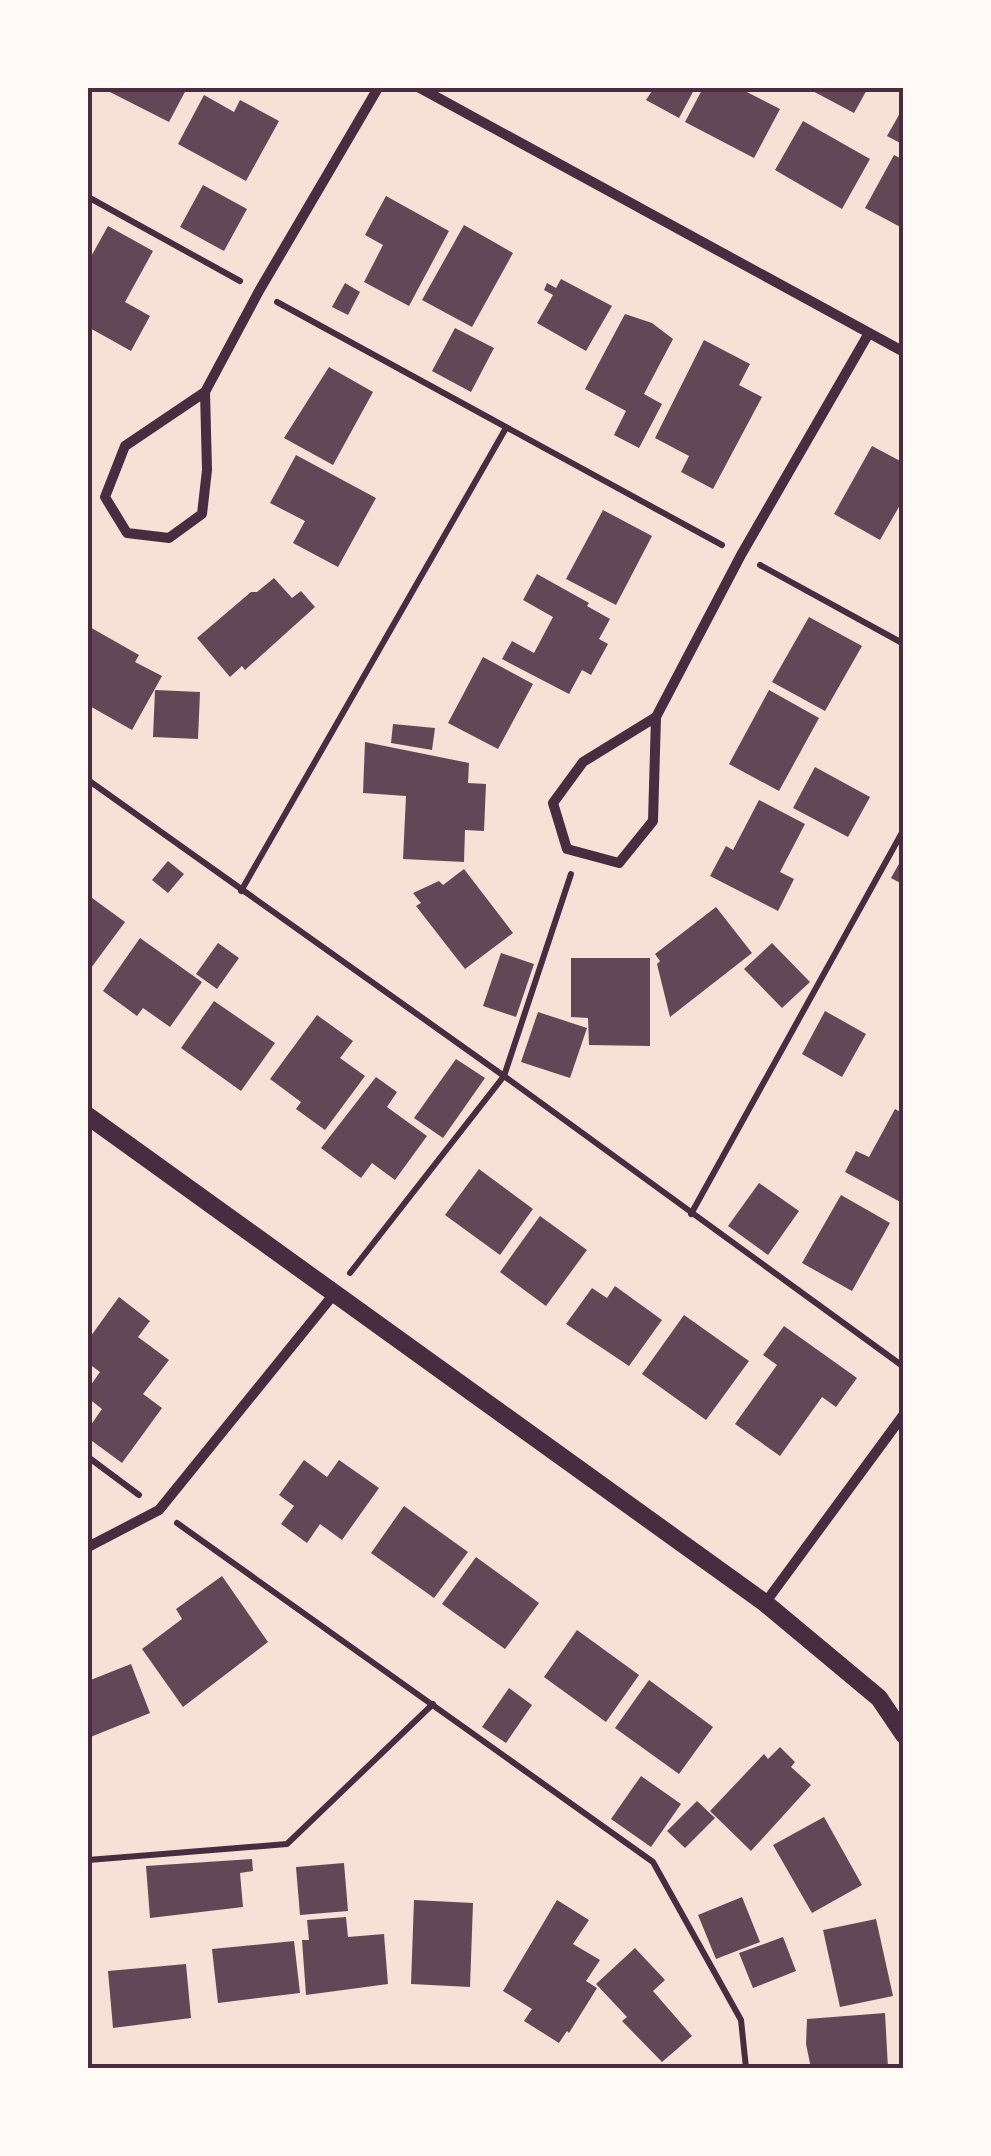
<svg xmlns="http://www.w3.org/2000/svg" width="991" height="2156" font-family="Arial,sans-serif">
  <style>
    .building { fill: #644757 }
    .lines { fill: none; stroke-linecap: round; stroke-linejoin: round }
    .path { stroke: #4a2c40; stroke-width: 6 }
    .minor { stroke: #4a2c40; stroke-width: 10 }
    .tertiary { stroke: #4a2c40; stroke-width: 18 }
    .neatline { fill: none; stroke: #4a2c40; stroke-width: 4 }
  </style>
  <rect width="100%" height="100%" fill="#f7e1d7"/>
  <g class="building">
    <polygon points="102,88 187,88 169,122"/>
    <polygon points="654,88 695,88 679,118 646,100"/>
    <polygon points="703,88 739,88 780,109 754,158 685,122"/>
    <polygon points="807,88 868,88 854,113"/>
    <polygon points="204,95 234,112 240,100 279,121 246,181 178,144"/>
    <polygon points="904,106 904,145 887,136"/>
    <polygon points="803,121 870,159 842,209 775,170"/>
    <polygon points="894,155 904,160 904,229 865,208"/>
    <polygon points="203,185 247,209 224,251 180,227"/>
    <polygon points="386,196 449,231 409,306 364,282 383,245 365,235"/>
    <polygon points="464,225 513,253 472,327 422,300"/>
    <polygon points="108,226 153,251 125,302 150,316 131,351 88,327 88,262"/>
    <polygon points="561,279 612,306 586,351 537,323 553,295 544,290 547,283 556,288"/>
    <polygon points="345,283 360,292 348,315 332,307"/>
    <polygon points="625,314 652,323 673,339 644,394 662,404 639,448 614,435 626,411 585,389"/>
    <polygon points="455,328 494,348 471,392 432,371"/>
    <polygon points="704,340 750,364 739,385 762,397 713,489 681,472 689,456 655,438"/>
    <polygon points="329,367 373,392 333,465 284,438"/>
    <polygon points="872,446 904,463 904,498 880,540 834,514"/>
    <polygon points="296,455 376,498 338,567 293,543 305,521 270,503"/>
    <polygon points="603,510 652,536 616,605 566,579"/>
    <polygon points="537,574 589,603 587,606 610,619 599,639 608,644 591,675 582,670 569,694 502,659 512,641 534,653 553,617 523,600"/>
    <polygon points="274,578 292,598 301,591 315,607 245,670 242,666 230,677 197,638 251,592 257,592"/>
    <polygon points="809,617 862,646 825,711 772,682"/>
    <polygon points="88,626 139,655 135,662 162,676 132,730 88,705"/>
    <polygon points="483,657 533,684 498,749 448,723"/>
    <polygon points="155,690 200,692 198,739 153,737"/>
    <polygon points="769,690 819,718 779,791 729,764"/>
    <polygon points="393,724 435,728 432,750 391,743"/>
    <polygon points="365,742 469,763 468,783 486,784 484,831 465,830 464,862 403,859 406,796 363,793"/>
    <polygon points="815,767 870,797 848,837 793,808"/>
    <polygon points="759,800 805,824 780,872 794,879 778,911 710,876 726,846 733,850"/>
    <polygon points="904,855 904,885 891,878"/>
    <polygon points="168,861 184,874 168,893 152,880"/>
    <polygon points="464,869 513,933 465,969 416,906 421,903 413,893 439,881 443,885"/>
    <polygon points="88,895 125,922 91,968 88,966"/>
    <polygon points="716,907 752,953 670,1017 657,964 660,961 655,954"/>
    <polygon points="140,938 202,982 170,1027 143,1008 137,1016 103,991"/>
    <polygon points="218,943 239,958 217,989 196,974"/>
    <polygon points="772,943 810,982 782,1008 744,969"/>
    <polygon points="501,953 534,964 516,1017 483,1006"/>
    <polygon points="571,958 650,958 650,1046 589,1045 588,1018 571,1017"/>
    <polygon points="214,1001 275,1043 241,1091 181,1048"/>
    <polygon points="825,1011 866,1034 842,1077 802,1054"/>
    <polygon points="538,1012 587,1028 570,1078 521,1062"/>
    <polygon points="317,1015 353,1041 340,1058 365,1076 325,1130 296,1109 301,1102 270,1079"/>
    <polygon points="456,1059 485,1078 443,1138 414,1118"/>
    <polygon points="376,1077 397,1092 387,1107 427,1136 395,1180 372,1163 361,1178 321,1148"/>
    <polygon points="895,1109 904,1114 904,1204 845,1172 856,1151 869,1157"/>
    <polygon points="479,1169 533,1209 500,1255 445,1215"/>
    <polygon points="759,1183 799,1211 768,1255 728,1226"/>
    <polygon points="841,1195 890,1223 852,1291 802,1263"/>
    <polygon points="540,1216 587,1250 546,1306 500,1272"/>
    <polygon points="615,1286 662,1320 629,1366 566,1324 592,1288 607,1298"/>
    <polygon points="119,1297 150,1321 138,1337 169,1360 143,1394 162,1408 122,1463 88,1438 88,1429 102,1409 88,1398 88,1389 100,1372 88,1363 88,1340"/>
    <polygon points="684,1315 749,1361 706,1420 642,1374"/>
    <polygon points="784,1326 857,1378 836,1407 822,1397 780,1456 735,1424 777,1365 763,1355"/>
    <polygon points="304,1460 327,1477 339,1460 379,1488 342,1540 320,1524 307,1543 281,1524 294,1506 279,1495"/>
    <polygon points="404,1506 468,1552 434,1598 371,1553"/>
    <polygon points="476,1557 539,1603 505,1649 442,1604"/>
    <polygon points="222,1576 268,1642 183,1707 142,1649 182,1619 176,1609"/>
    <polygon points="577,1630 639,1675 606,1722 544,1677"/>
    <polygon points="131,1664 150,1713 88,1738 88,1681"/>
    <polygon points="649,1680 713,1727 679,1774 615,1728"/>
    <polygon points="509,1688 532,1705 506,1743 482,1727"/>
    <polygon points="780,1747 795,1762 791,1767 811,1785 751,1851 710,1811 764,1754 768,1759"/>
    <polygon points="641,1776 681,1804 651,1847 611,1819"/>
    <polygon points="697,1801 715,1818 685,1848 667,1831"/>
    <polygon points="824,1817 862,1885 812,1913 773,1845"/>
    <polygon points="252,1859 253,1871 240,1873 243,1907 150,1918 146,1866"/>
    <polygon points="344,1863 348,1911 300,1915 296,1867"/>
    <polygon points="742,1897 760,1942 716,1959 698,1915"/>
    <polygon points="414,1900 473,1903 470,1987 411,1984"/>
    <polygon points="557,1900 589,1920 573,1944 600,1960 586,1981 597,1988 569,2033 567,2031 559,2043 524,2021 532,2009 503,1991"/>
    <polygon points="346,1917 348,1937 384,1934 388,1984 306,1995 302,1940 309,1940 307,1920"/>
    <polygon points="876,1919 893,1996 840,2007 823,1930"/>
    <polygon points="783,1937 796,1971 753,1988 739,1953"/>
    <polygon points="294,1941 300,1993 218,2003 212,1949"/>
    <polygon points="635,1948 665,1980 653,1991 692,2036 662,2062 622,2021 627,2017 596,1984"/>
    <polygon points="186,1964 191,2018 113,2028 108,1971"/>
    <polygon points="885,2013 888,2068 843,2068 842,2066 811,2068 806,2044 807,2019"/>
  </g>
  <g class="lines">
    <g class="path">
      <polyline points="88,197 240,281"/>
      <polyline points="277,302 722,545"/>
      <polyline points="760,565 904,644"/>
      <polyline points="88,780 504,1076 904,1367"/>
      <polyline points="241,891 506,428"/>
      <polyline points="691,1214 904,829"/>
      <polyline points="350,1273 504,1076 571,874"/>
      <polyline points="88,1457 139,1495"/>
      <polyline points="177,1523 653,1862 741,2020 746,2068"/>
      <polyline points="88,1860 287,1844 433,1704"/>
    </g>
    <g class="minor">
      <polyline points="420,88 904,352"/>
      <polyline points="205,392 207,470 202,514 169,538 127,533 105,497 125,446 205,392 259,291 378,88"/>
      <polyline points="656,717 583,762 553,803 567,849 619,863 653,821 656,717 741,555 869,333"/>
      <polyline points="88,1547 159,1510 334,1294"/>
      <polyline points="765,1603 904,1414"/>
    </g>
    <polyline class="tertiary" points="88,1116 765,1603 879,1698 904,1735"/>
  </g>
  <rect width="991" height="2156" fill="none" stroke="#fffaf5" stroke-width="180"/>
  <rect x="90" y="90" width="811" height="1976" class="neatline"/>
</svg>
